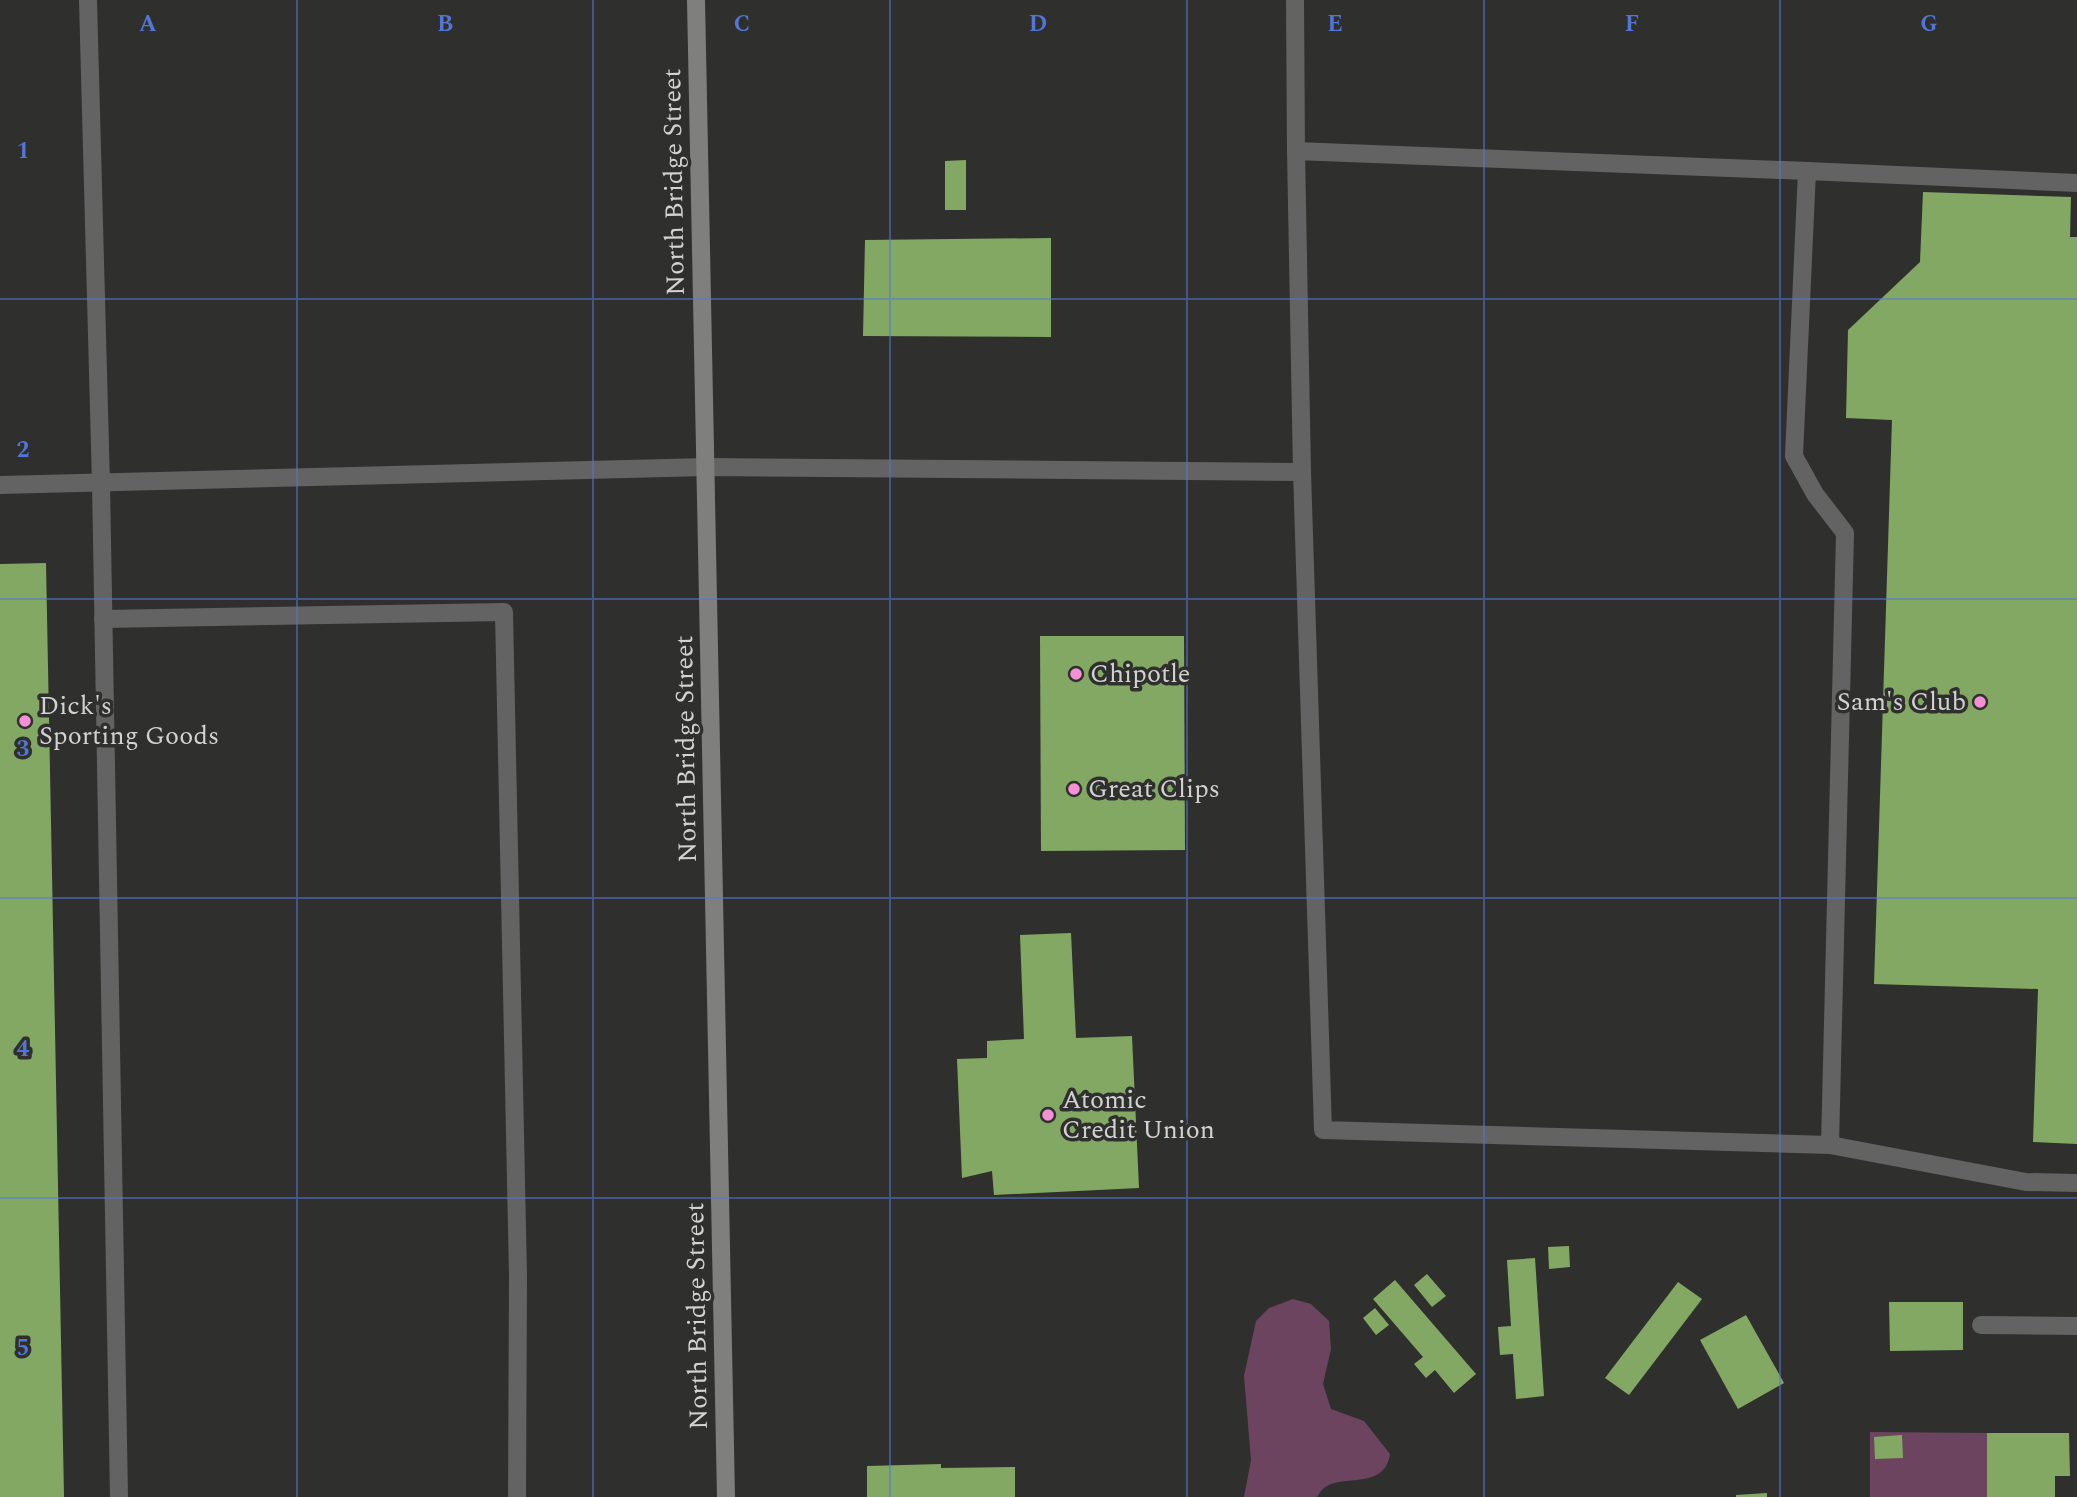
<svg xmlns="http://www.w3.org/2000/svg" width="2077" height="1497" font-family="Spectral,serif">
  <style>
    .green { fill: #6d445f }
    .building { fill: #83a863 }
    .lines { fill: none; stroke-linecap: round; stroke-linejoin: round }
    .lane { stroke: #626362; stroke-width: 18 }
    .secondary { stroke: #7f807e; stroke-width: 18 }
    .grid { fill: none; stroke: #5376d6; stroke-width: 2; stroke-opacity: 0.55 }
    .poi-dot { fill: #f491d4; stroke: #2f302e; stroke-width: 2.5 }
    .labels { text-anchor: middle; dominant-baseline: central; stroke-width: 7; stroke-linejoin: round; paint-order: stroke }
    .street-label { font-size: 26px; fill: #d1d2d1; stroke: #2f302e }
    .poi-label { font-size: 26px; fill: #d1d2d1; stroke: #2f302e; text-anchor: start }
    .grid-label { font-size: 23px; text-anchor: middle; font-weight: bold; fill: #5376d6; stroke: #2f302e; stroke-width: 7; stroke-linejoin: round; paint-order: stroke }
  </style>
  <rect width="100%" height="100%" fill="#2f302e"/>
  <g class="green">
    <path d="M1293 1299 1311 1304 1329 1321 1331 1349 1323 1384 1331 1409 1364 1421 1390 1454C1384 1491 1344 1473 1324 1488 1321 1490 1319 1494 1317 1497H1244L1251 1460 1244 1376 1256 1321 1269 1308Z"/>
    <polygon points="1870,1432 1987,1433 1987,1497 1870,1497"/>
  </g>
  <g class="building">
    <polygon points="966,160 966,210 945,210 945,161"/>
    <polygon points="1923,192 2071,197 2070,237 2077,237 2077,1144 2033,1142 2038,989 1874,984 1892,420 1846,418 1848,330 1920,262"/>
    <polygon points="1051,238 1051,337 863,336 865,240"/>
    <polygon points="46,563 64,1497 0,1497 0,564"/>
    <polygon points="1040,636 1184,636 1185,850 1041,851"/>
    <polygon points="1071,933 1076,1038 1132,1036 1139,1188 994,1195 992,1171 962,1178 957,1059 987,1058 987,1041 1024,1039 1020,935"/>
    <polygon points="1569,1246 1570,1267 1549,1269 1548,1247"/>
    <polygon points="1535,1258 1544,1396 1516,1399 1513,1354 1500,1355 1498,1327 1511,1326 1507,1260"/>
    <polygon points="1427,1274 1446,1296 1432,1307 1414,1285"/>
    <polygon points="1395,1280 1476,1374 1454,1393 1435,1370 1426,1378 1414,1364 1423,1357 1373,1299"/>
    <polygon points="1678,1282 1702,1299 1629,1395 1605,1378"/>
    <polygon points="1889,1302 1963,1302 1963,1350 1890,1351"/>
    <polygon points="1375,1308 1389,1325 1376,1335 1363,1318"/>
    <polygon points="1746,1315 1784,1383 1738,1409 1700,1340"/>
    <polygon points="1987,1433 2069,1433 2070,1476 2055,1476 2055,1497 1987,1497"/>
    <polygon points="1902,1435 1903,1458 1875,1459 1874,1437"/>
    <polygon points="941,1464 941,1468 1015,1467 1015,1497 867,1497 867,1466"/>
    <polygon points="1767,1493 1767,1497 1736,1497 1736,1495"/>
  </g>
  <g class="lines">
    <g class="lane">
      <polyline points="88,0 101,484 119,1497"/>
      <polyline points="1295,0 1296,151"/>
      <polyline points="1807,171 2077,183"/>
      <polyline points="0,485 706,467 1302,472 1323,1130 1830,1145 1845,533 1815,494 1794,456 1807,171 1296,151 1302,472"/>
      <polyline points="103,619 504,612 518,1276 517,1497"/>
      <polyline points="1830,1145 2026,1182 2077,1183"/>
      <polyline points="1981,1325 2077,1326"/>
    </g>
    <polyline class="secondary" points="696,0 726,1497"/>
  </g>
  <path class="grid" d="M297 0V1497M593 0V1497M890 0V1497M1187 0V1497M1484 0V1497M1780 0V1497M0 299H2077M0 599H2077M0 898H2077M0 1198H2077"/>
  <g class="poi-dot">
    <circle cx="1076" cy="674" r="7"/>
    <circle cx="1980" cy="702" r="7"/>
    <circle cx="25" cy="721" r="7"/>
    <circle cx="1074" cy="789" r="7"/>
    <circle cx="1048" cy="1115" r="7"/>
  </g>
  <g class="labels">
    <g class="street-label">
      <text transform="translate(674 182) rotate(-91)">North Bridge Street</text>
      <text transform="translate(686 749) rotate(-91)">North Bridge Street</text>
      <text transform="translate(697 1316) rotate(-91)">North Bridge Street</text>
    </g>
    <g class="poi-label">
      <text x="1090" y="674">Chipotle</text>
      <text x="1966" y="702" text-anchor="end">Sam's Club</text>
      <text x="39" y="706">Dick's<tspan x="39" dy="30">Sporting Goods</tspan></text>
      <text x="1088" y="789">Great Clips</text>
      <text x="1062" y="1100">Atomic<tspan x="1062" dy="30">Credit Union</tspan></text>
    </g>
  </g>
  <g class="grid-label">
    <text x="148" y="31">A</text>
    <text x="445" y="31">B</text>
    <text x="742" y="31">C</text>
    <text x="1038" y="31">D</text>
    <text x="1335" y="31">E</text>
    <text x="1632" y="31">F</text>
    <text x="1929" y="31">G</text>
    <text x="23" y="158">1</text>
    <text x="23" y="457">2</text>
    <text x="23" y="756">3</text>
    <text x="23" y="1056">4</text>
    <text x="23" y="1355">5</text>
  </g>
</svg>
